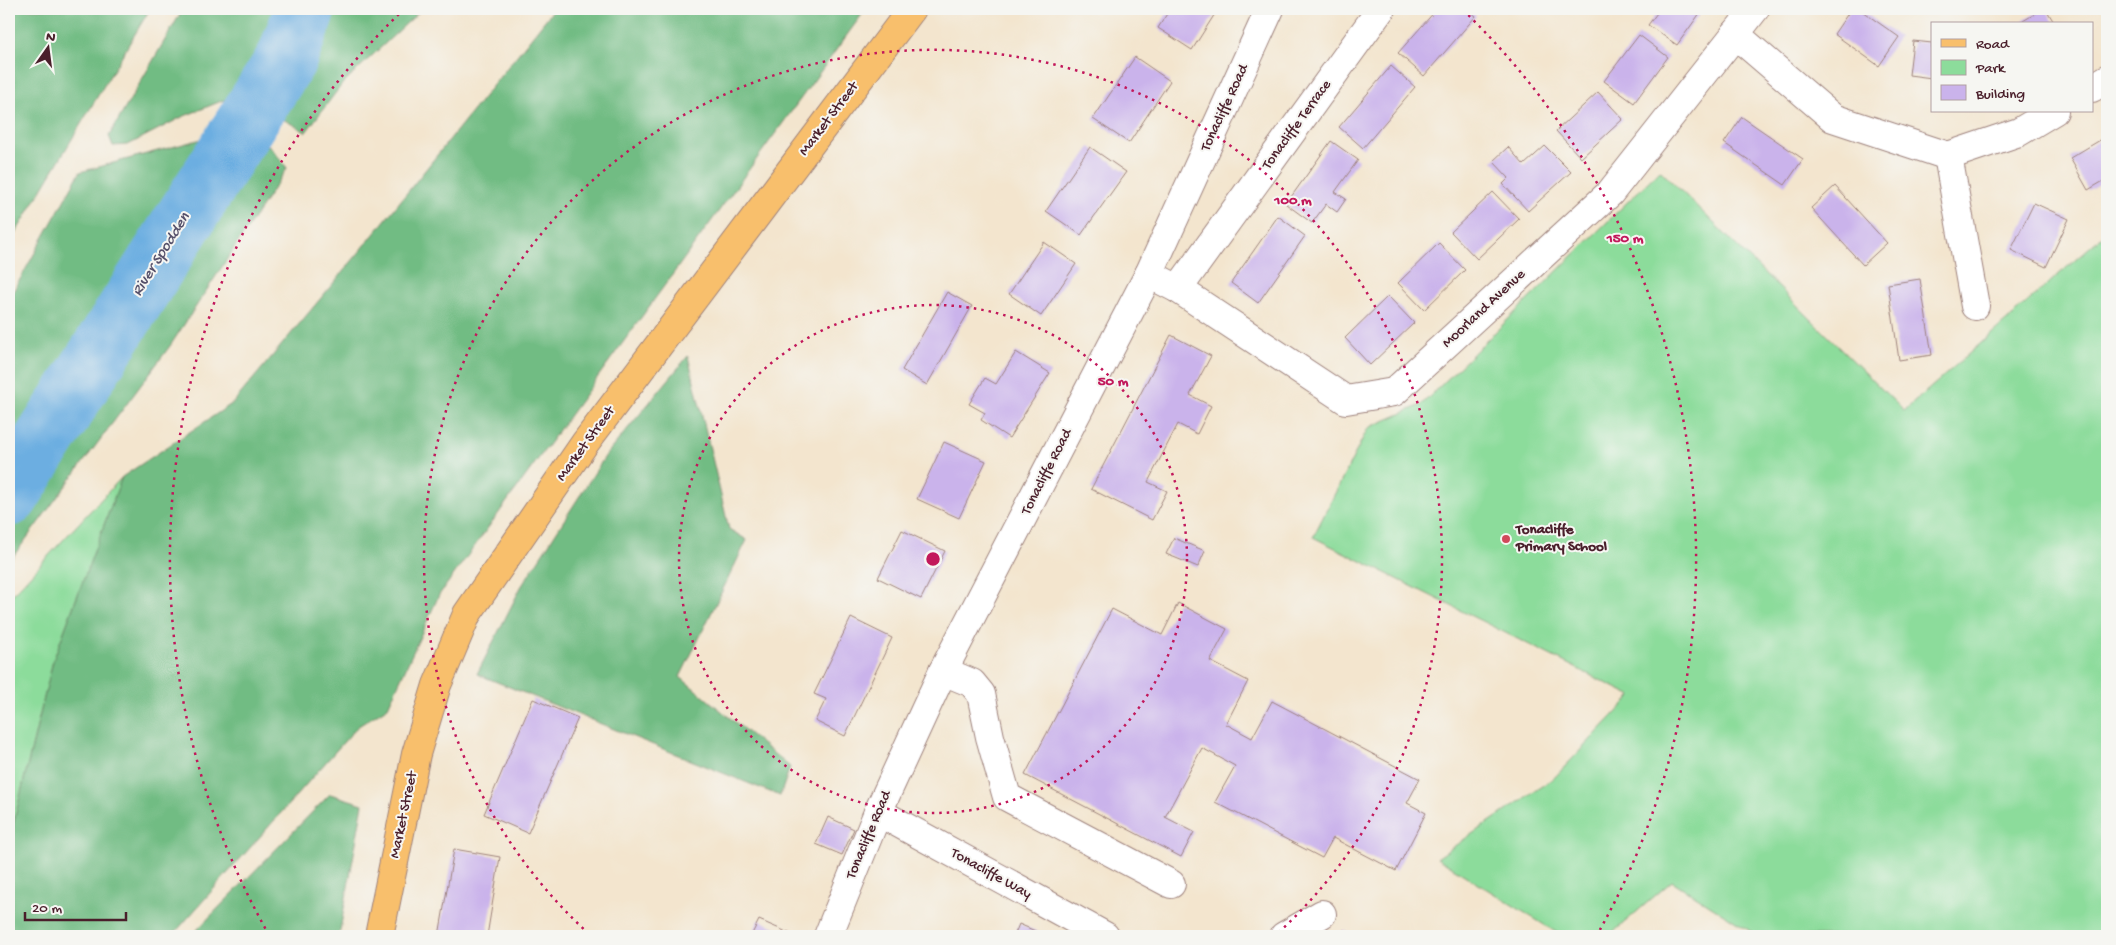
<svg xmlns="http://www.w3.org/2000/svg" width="2116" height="945" font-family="'Gochi Hand',sans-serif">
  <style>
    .green { fill: #8cdc9b; stroke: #6b7e63 }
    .forest { fill: #71bc83; stroke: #5e6e57 }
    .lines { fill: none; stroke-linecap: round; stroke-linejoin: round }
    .river { stroke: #6caee1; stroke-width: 61 }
    .building { fill: #cab3eb }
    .minor-casing { stroke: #9e827c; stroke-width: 30 }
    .major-casing { stroke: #9e827c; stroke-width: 30 }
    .minor { stroke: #fff; stroke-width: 28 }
    .major { stroke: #f8bf6c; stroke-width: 28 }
    .ring { fill: none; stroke: #c2185b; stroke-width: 2.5; stroke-dasharray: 2.5 5 }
    .poi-dot { fill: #d1495b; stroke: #f6f6f2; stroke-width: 2 }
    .labels { text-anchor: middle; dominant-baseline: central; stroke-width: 4; stroke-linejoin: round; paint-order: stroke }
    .street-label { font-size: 15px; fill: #4a1f2b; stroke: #f6f6f2 }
    .poi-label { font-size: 15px; font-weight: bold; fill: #4a1f2b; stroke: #f6f6f2; text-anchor: start }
    .water-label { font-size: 16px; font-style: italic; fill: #56516b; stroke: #f6f6f2 }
    .centre { fill: #c2185b; stroke: #f6f6f2; stroke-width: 2.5 }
    .ring-label { font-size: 15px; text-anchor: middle; font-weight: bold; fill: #c2185b; stroke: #f6f6f2; stroke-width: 4; stroke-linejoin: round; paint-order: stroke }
  </style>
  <rect width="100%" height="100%" fill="#f6f6f2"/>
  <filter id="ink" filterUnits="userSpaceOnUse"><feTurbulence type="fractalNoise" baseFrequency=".02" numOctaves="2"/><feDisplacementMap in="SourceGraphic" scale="10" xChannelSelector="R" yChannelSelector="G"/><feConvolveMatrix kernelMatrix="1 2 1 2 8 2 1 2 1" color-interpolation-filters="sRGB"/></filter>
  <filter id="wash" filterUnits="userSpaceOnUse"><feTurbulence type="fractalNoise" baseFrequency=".0096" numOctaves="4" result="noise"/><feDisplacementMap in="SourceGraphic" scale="20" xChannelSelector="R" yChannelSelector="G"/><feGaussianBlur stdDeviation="1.12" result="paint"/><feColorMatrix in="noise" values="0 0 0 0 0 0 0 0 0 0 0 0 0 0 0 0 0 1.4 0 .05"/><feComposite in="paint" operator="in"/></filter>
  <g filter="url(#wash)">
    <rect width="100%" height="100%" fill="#f3e5ce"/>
    <g class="green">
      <polygon points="1660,170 1904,411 2107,232 2107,936 1758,936 1672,881 1609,936 1562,936 1437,858 1555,777 1632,696 1313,537 1368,428 1421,405"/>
      <polygon points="122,477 53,661 9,842 9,598"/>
    </g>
    <g class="forest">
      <polygon points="9,9 150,9 9,244"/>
      <polygon points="183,9 290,9 274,54 244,101 229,98 182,117 128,145 113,146 109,136"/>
      <polygon points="315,9 422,9 343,83 306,132 263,108 295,63"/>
      <polygon points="554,9 866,9 439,595 388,707 357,727 172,936 9,936 9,842 53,661 122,477 233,403 362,249"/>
      <polygon points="220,134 9,468 9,299 80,172"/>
      <polygon points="248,141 270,146 287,168 170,346 9,562 9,520"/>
      <polygon points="688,356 729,529 747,540 680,677 790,767 780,796 477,674 521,587 606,455"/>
      <polygon points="330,794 363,804 339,936 191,936"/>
    </g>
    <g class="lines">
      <polyline class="river" points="9,496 287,58 305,9"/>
    </g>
    <g id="blocks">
      <g class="building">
        <polygon points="1170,9 1218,9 1192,50 1158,28"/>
        <polygon points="1437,9 1467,9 1476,16 1424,76 1398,53"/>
        <polygon points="1660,9 1703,9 1677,45 1648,25"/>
        <polygon points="1851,9 1859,9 1899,37 1879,66 1834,34"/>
        <polygon points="2043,9 2046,9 2055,24 2018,24"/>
        <polygon points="1639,35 1668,57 1634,103 1604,81"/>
        <polygon points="1913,41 1932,43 1932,78 1909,75"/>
        <polygon points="1135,57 1170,81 1129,143 1093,119"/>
        <polygon points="1391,66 1415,87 1363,148 1339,127"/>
        <polygon points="1598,92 1623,119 1581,158 1556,131"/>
        <polygon points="1742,117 1803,159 1785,185 1724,143"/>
        <polygon points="2107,136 2107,179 2088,190 2070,158"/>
        <polygon points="1331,141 1358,160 1335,192 1346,199 1337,212 1326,204 1312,223 1286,204"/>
        <polygon points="1545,146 1571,172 1528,211 1503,184 1509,178 1493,161 1508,147 1524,165"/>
        <polygon points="1090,147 1126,172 1081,235 1046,211"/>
        <polygon points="1835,186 1887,243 1863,265 1811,208"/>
        <polygon points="1493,192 1519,219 1477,259 1451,232"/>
        <polygon points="2034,203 2069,219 2046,267 2011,250"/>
        <polygon points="1278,216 1305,236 1258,303 1231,283"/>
        <polygon points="1044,242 1076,264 1041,316 1009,294"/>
        <polygon points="1439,243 1465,270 1424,310 1398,283"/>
        <polygon points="1920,279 1932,355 1899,360 1888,284"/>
        <polygon points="947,292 972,306 927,385 902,370"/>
        <polygon points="1388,296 1414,323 1370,365 1345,338"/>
        <polygon points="1171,335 1211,356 1190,395 1211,406 1197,434 1178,424 1148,482 1167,491 1152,520 1091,489"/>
        <polygon points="1016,352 1050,373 1009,438 981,420 985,413 969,404 985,378 996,384"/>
        <polygon points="944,442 986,461 959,518 917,499"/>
        <polygon points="902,530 945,551 921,599 878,578"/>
        <polygon points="1174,538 1205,551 1198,567 1166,554"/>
        <polygon points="1178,603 1227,629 1210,661 1248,681 1226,724 1252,738 1272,701 1420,779 1407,803 1426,813 1396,871 1333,838 1322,858 1215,802 1235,766 1202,748 1165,817 1194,832 1181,857 1025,775 1112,609 1162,635"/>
        <polygon points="851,618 892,638 845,736 815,721 826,699 814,694"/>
        <polygon points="533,699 578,718 528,833 484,814"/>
        <polygon points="828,817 854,829 842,855 816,844"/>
        <polygon points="454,849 500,857 487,936 439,936"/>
        <polygon points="759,920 796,936 751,936"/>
        <polygon points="1019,924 1047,936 1014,936"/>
        <polygon points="1343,930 1360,936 1340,936"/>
      </g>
    </g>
  </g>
  <g filter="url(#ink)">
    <use href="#blocks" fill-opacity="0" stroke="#9e827c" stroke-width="1"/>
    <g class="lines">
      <defs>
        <g id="minor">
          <polyline points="1735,34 1833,118 1948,156 2019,132 2054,111"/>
          <polyline points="2092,88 2107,79"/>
          <polyline points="1948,156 1975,306"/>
          <polyline points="1149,274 1178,289 1346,400 1394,392 1610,193 1755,9"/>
          <polyline points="1178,289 1381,9"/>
          <polyline points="943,671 972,683 981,694 990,737 1007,797 1171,884"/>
          <polyline points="878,812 1105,936"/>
          <polyline points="828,936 878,812 943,671 1149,274 1270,9"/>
          <polyline points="1284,936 1322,914"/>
        </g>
        <polyline id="major" points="379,936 416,754 437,685 467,614 585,443 912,9"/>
      </defs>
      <use href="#minor" class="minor-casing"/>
      <use href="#major" class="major-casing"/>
      <use href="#minor" class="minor"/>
      <use href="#major" class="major"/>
    </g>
  </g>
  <g class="ring">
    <circle cx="933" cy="559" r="254"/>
    <path d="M589 934A509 509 0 1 1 1277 934"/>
    <path d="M269 935A763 763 0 0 1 403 10M1463 10A763 763 0 0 1 1597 935"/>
  </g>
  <circle class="poi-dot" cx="1506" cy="539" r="5"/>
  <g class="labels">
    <g class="street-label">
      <text transform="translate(1225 108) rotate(-65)">Tonacliffe Road</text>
      <text transform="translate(829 119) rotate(-53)">Market Street</text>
      <text transform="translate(1297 125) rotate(-54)">Tonacliffe Terrace</text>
      <text transform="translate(1484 309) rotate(-43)">Moorland Avenue</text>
      <text transform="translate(586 444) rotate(-54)">Market Street</text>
      <text transform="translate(1047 472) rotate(-63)">Tonacliffe Road</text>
      <text transform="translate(404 815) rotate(-78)">Market Street</text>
      <text transform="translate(869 835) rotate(-67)">Tonacliffe Road</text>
      <text transform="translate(991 874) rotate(29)">Tonacliffe Way</text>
    </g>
    <g class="poi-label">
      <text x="1516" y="530">Tonacliffe<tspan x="1516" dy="17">Primary School</tspan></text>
    </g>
    <g class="water-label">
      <text transform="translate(162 255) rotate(-58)">River Spodden</text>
    </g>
  </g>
  <circle cx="933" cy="559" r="8" class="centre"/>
  <g class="ring-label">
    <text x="1293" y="204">100 m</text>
    <text x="1625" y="242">150 m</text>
    <text x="1113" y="385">50 m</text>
  </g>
  <rect width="2116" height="945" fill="none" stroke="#f6f6f2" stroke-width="30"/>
  <rect x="1931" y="22" width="162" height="90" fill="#f6f6f2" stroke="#b1a0a2"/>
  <rect x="1941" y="39" width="25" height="8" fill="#f8bf6c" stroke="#b1a0a2"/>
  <text x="1976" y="48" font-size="15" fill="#4a1f2b">Road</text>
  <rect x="1941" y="60" width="25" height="15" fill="#8cdc9b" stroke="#b1a0a2"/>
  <text x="1976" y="72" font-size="15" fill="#4a1f2b">Park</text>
  <rect x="1941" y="85" width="25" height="15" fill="#cab3eb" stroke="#b1a0a2"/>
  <text x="1976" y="98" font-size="15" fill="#4a1f2b">Building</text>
  <g transform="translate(48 48) rotate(14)" stroke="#f6f6f2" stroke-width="4" paint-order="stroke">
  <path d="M0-4L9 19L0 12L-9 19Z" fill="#4a1f2b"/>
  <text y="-8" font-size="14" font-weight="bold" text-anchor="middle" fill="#4a1f2b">N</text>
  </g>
  <path d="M25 912v8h101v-8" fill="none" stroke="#4a1f2b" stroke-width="2.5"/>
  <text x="32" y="912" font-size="15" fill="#4a1f2b" stroke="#f6f6f2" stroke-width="4" paint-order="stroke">20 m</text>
</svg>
